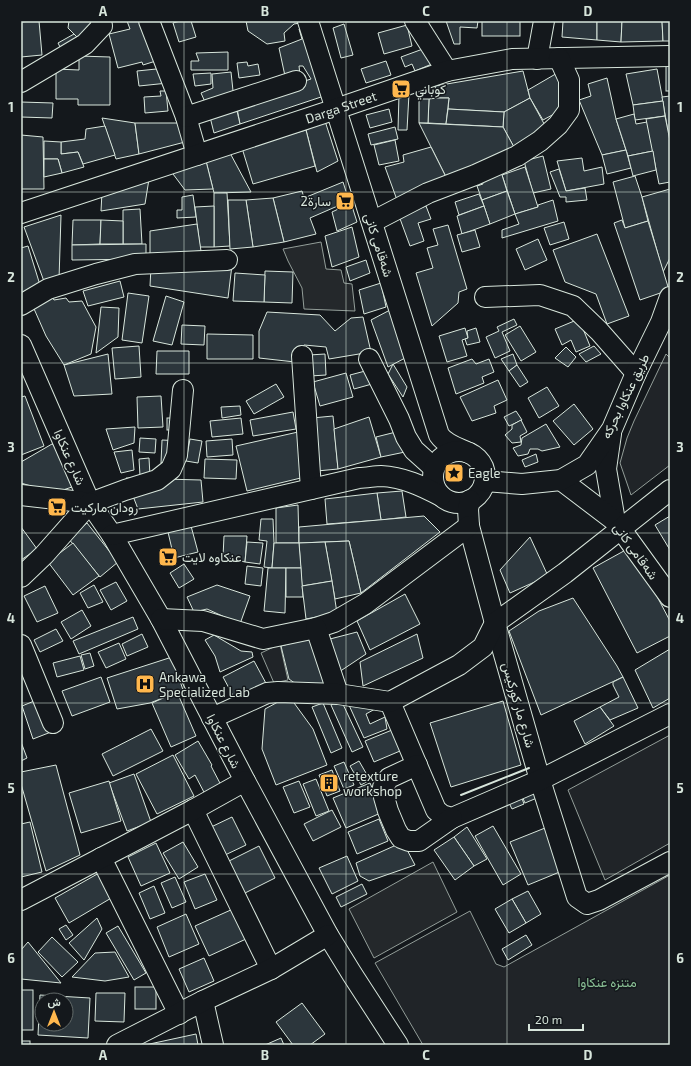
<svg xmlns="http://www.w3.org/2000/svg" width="691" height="1066" font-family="'Exo 2',Vazirmatn,sans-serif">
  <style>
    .green { fill: #202428; stroke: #939e99 }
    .parking { fill: #24282b; stroke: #939e99 }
    .building { fill: #2c363c; stroke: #d8e6dc; fill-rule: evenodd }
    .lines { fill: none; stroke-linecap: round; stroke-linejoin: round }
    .minor-casing { stroke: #d8e6dc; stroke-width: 22 }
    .minor { stroke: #14181c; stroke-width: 20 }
    .wall { stroke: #d8e6dc; stroke-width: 2 }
    .grid { fill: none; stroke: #d8e6dc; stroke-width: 1; stroke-opacity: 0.55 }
    .labels { text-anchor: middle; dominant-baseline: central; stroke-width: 3; stroke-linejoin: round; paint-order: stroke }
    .poi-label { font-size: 13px; fill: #d8e6dc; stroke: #14181c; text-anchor: start }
    .street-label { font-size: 13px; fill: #d8e6dc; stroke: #14181c }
    .park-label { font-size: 13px; fill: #8ac095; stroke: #14181c }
    .neatline { fill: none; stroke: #d8e6dc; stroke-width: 1.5 }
    .grid-label { font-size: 13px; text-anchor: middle; font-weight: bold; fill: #d8e6dc }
  </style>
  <rect width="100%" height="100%" fill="#14181c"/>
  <g class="green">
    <polygon points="666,354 670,358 670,465 631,495 620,463 627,438 634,421"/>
    <polygon points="280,644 288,680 274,683 261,653"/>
    <polygon points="670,735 670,843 605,880 568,790"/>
    <polygon points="670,875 670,1045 423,1045 375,963 470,911 496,964 504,967"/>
  </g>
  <g class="parking">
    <polygon points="321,242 326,269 341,270 344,283 352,284 355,311 304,309 302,288 288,261 283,249"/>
    <polygon points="433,862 457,912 374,958 349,909"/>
  </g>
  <g class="building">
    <polygon points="31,21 39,21 42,55 21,57 21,22"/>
    <polygon points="69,21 111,21 80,40 68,28"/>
    <polygon points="127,21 146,21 159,60 143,65 142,62 118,68 109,34 130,29"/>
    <polygon points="180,21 191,21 196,37 179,42 173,23"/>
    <polygon points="246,21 299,21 300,23 294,24 284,33 285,41 267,44 248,31"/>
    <polygon points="446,21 478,21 477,28 460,27 460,44 454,44"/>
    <rect x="482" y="21" width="38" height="15"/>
    <polygon points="563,21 597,21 597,40 562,37"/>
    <polygon points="597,21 622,21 621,42 597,40"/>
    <polygon points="622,21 662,21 663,41 621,42"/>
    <polygon points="662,21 670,21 670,41 663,41"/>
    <polygon points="344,24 353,55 341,58 333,28"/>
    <polygon points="407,25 412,46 384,54 378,33"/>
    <polygon points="304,28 324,96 240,124 236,103 311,79 303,66 299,66 300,75 285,76 279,48 302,39 299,29"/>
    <polygon points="74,34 80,40 62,51 58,43"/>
    <polygon points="431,46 444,59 415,71 412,64 405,67 401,57"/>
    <polygon points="228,52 228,70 191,70 191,61 199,61 196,53"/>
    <polygon points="79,56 110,57 110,105 78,105 78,99 56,99 56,69 79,70"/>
    <polygon points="386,61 391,75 366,83 361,69"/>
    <polygon points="247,62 248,66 258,64 260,75 239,78 237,63"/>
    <rect x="666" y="63" width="4" height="28"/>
    <polygon points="166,68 168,83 139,86 137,71"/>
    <polygon points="657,69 663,101 633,105 626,74"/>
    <polygon points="523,71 530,98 504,112 448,109 449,98 437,98 435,86"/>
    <polygon points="231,72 234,100 205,102 201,93 213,88 212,74"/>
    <polygon points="559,72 567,107 543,120 530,98 528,90"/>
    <polygon points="211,73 211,84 195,86 193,74"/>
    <polygon points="607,78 616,119 626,150 602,155 579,100 591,96 588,84"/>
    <polygon points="160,91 166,91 168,111 145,113 144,97 161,96"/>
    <polygon points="399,94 409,94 407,130 398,130"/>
    <polygon points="670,96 670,137 669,137 662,97"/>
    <polygon points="437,98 449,98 446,124 428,123 429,99"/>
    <polygon points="530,98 548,131 515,149 503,127 504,112"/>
    <polygon points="419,99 429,99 428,123 419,123"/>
    <polygon points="663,101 665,116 635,120 633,105"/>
    <polygon points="21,102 53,103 52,118 21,117"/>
    <polygon points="389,109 392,122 370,128 366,115"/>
    <polygon points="448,109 504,112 503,127 446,124"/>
    <polygon points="237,111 240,124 214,133 210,117"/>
    <polygon points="634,114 636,124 647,122 653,151 628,156 616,119"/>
    <polygon points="665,116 670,141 670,182 659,184 646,119"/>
    <polygon points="102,118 135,123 139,154 116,159"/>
    <polygon points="325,121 338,161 317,172 306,130"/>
    <polygon points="135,123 180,123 185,142 139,154"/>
    <polygon points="419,123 503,127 515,149 449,183"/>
    <polygon points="105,126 115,155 83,164 78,152 61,154 61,142 85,139 86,129"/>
    <polygon points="395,127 398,139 371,145 368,134"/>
    <polygon points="306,130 315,166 253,184 242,148"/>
    <polygon points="21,135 43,137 44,189 21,189"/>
    <polygon points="395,140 399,161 379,165 374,145"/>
    <polygon points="44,141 61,142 61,154 78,152 84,167 62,173 58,159 44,159"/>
    <polygon points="431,147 449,183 397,200 385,167 404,162 403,155"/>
    <polygon points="626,150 631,168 607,174 602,155"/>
    <polygon points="653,151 656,170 633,176 628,156"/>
    <polygon points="230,153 251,192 214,193 206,161"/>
    <polygon points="543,156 551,189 533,193 524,161"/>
    <polygon points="205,157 213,189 185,190 170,170"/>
    <polygon points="582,158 584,171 602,167 604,184 566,191 557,161"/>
    <polygon points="44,159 58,159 62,173 44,177"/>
    <polygon points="525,167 538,207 515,214 502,175"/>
    <polygon points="559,169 566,191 585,188 587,200 566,202 566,197 560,197 550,172"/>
    <polygon points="499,170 502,175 507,191 482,200 477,186 483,184 480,176"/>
    <polygon points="635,176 642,197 648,221 625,228 613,182"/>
    <polygon points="149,179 145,204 101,211 102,192"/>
    <polygon points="343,182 349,201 310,218 316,234 284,242 273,198 302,191 304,198"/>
    <polygon points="670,189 670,258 663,272 642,197"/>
    <polygon points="507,191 515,214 490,224 482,200"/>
    <polygon points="214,193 227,193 230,246 214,247"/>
    <polygon points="479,194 484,206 459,215 455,202"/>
    <polygon points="193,195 196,217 177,218 177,210 182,210 182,197"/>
    <polygon points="273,198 284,242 253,247 246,200"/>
    <polygon points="228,200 246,200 253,247 230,249"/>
    <polygon points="553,200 558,221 502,238 502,230 519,224 515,214 538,207 538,205"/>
    <polygon points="351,203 357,222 337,231 332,212"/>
    <polygon points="214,206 214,247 200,247 195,207"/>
    <polygon points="426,206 431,219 418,223 424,241 410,246 399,216"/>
    <polygon points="484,206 490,224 462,234 457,216"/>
    <polygon points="140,209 142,244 123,244 123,210"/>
    <polygon points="61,215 59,280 45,284 24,227"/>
    <polygon points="73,220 101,220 100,244 72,245"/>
    <polygon points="101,220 123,221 123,244 100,244"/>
    <polygon points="622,220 625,228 648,221 669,290 640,300 614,223"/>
    <polygon points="564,222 569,239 550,245 544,228"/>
    <polygon points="197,224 201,251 150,255 150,231"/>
    <polygon points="448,225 467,289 459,292 458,303 432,326 416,273 433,268 427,248 438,245 433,229"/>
    <polygon points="352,227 359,257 332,267 325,236"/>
    <polygon points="475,230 480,247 462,252 457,235"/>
    <polygon points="597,234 629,316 607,324 596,294 565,282 553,250"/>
    <polygon points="538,239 547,260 525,270 516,249"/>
    <polygon points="146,244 146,259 72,260 72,245"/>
    <polygon points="28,246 40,285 21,295 21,248"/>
    <polygon points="366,260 370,273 350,281 346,267"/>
    <polygon points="232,265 228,298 150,286 151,267"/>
    <polygon points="265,271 293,272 292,303 264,302"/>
    <polygon points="235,273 265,275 264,302 233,301"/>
    <polygon points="120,281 124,297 88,306 83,291"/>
    <polygon points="381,283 386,307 364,314 359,290"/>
    <polygon points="128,293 149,296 142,343 122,340"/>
    <polygon points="51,295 54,300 66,298 69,302 82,301 96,327 91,354 64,365 46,336 31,302"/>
    <polygon points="166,296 184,302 172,345 153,341"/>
    <polygon points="101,307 119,308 118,337 96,353"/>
    <polygon points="390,310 407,357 388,367 371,320"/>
    <polygon points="267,312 320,315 335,331 351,318 363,317 371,352 329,359 326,347 304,345 295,362 259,358 259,331"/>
    <polygon points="514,319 517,325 502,332 510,351 495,358 486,337 499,331 497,327"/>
    <polygon points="579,319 590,346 576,352 571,340 562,345 555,329"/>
    <polygon points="182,325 205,326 204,345 181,344"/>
    <polygon points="520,326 536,352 521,361 505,335"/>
    <polygon points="465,328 468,338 462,340 467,356 447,362 439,336"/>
    <polygon points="476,328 480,342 467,345 465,339 468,338 467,331"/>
    <polygon points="207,334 253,335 253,359 207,359"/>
    <polygon points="139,346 141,377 115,379 112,348"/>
    <polygon points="594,346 601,354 586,362 579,354"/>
    <polygon points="566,347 576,357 568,367 555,358"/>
    <polygon points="157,351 189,351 189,374 156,374"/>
    <polygon points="108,354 112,394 74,396 64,365"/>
    <polygon points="325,354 326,375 310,376 309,355"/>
    <polygon points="513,354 517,365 509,371 501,359"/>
    <polygon points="472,359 476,364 489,359 494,372 482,377 484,383 456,394 448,368"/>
    <polygon points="393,364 407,387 403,397 388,374"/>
    <polygon points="517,365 528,382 520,387 509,371"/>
    <polygon points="369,370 372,384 354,389 350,375"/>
    <polygon points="346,373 353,397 320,406 313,382"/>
    <polygon points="498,380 507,400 494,406 496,413 472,421 460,397"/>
    <polygon points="276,384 284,397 254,414 246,401"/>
    <polygon points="547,387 559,406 539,418 528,398"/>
    <polygon points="25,396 44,446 21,455 21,397"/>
    <polygon points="161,396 163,427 138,428 137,397"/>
    <polygon points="574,404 593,429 574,445 553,421"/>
    <polygon points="240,406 241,415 222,418 221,407"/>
    <polygon points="516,411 522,420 509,426 504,417"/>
    <polygon points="293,412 296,429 253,436 250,420"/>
    <polygon points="333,416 338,469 317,471 312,418"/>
    <polygon points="369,417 381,457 338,469 334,429"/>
    <rect x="167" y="418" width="12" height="12"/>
    <polygon points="241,418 243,434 212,437 210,421"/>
    <polygon points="521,420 527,432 520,436 521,442 512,443 505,435 512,429 512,425"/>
    <polygon points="546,424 560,447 542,451 538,449 530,449 528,454 518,456 513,448 521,445 522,438"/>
    <polygon points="135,427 134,443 113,450 106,429"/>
    <polygon points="400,431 405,452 381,457 376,437"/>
    <polygon points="298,432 309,476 247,491 236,446"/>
    <polygon points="140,438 156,439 155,453 139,452"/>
    <polygon points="190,439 202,441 198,463 186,461"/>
    <polygon points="232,439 233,455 207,457 206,441"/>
    <polygon points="162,440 182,441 181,463 161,463"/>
    <polygon points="52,444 62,450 78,485 54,493 21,483 21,462"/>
    <polygon points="132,450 134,470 121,473 114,452"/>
    <polygon points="536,454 538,462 525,467 522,460"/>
    <polygon points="149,458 150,476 140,476 139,459"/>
    <polygon points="205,459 237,460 236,479 204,478"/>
    <polygon points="126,478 201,480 203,502 138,509"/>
    <polygon points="402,491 406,517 381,520 377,493"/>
    <polygon points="377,493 381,520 327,524 325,499"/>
    <polygon points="298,505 299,543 276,543 276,508"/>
    <polygon points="424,516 440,532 361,593 349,541 299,543 299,527"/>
    <polygon points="670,516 670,550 655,525"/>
    <polygon points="261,519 273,519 274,543 272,568 264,567 267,541 259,540"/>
    <polygon points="87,523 118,562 100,577 68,538"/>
    <polygon points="191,526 198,552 174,558 168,532"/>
    <polygon points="21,527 37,549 21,560"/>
    <polygon points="224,536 247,536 245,562 223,557"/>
    <polygon points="530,537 548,576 510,593 500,570"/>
    <polygon points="349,541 361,593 335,599 325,542"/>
    <polygon points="247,542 263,543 260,564 245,562"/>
    <polygon points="325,542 332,581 302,586 299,543"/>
    <polygon points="73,543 99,576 73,595 48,562"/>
    <polygon points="274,543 299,543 301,568 272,568"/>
    <polygon points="631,547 670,621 670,636 637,653 593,568"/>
    <polygon points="184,564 194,579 179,588 170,573"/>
    <polygon points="247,566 263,568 261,586 245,584"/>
    <polygon points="268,568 286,568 285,613 264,611"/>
    <polygon points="286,568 301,568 303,597 286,597"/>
    <polygon points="332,581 337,613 306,619 302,586"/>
    <polygon points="116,582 127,601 111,610 100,590"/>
    <polygon points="94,585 103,602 88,608 80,593"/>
    <polygon points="217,585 250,596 240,624 207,609 194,612 187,597"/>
    <polygon points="45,586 58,613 37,622 24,596"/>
    <polygon points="405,594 420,624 370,650 357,621"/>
    <polygon points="573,598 617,666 623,677 541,715 509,631 539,611"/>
    <polygon points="82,610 91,626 71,639 61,622"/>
    <polygon points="133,617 138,629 79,654 73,641"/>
    <polygon points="56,629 63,641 40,652 34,640"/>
    <polygon points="357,632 366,654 339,672 330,639"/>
    <polygon points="142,634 148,647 127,656 122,644"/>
    <polygon points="417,634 423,658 363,686 360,662"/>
    <polygon points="214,635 241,651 252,652 253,657 220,672 215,656 205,640"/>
    <polygon points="317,636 332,689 307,692 289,679 281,646"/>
    <polygon points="119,643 126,659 106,668 98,652"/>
    <polygon points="670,649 670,698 653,708 635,670"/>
    <polygon points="90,653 94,666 85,669 81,655"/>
    <polygon points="80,656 84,670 57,677 53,663"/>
    <polygon points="172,657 183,690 150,703 117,709 107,678"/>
    <polygon points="254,661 268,687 237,703 223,677"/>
    <polygon points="101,677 110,702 72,716 62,691"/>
    <polygon points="623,677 638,708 610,720 600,707 619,697 613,685 613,682"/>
    <polygon points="177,692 196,736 171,747 152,703"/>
    <polygon points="289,696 313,729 327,765 276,785 262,749 265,709"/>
    <polygon points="39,699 51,732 33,739 22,706"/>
    <polygon points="341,700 363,747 352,752 331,705"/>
    <polygon points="503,701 521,765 451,787 430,723"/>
    <polygon points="323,703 342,748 331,753 312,707"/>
    <polygon points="348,703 375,709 366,714 370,724 385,717 387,729 364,738"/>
    <polygon points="600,707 614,726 585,744 574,721"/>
    <polygon points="151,729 163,751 113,776 102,754"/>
    <polygon points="392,730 400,751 374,762 365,741"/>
    <polygon points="198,741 212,765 211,766 222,787 206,796 195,775 189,779 175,755"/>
    <polygon points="21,742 27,758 21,761"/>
    <polygon points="173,755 194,796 157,814 136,774"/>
    <polygon points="359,761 370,780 361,785 350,766"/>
    <polygon points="344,762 354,785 344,789 334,766"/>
    <polygon points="56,765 80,855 46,871 21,784 21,772"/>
    <polygon points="332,770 340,791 327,796 319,775"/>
    <polygon points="134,774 151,822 127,831 109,783"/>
    <polygon points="316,779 329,811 316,816 303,784"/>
    <polygon points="109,781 121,821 81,833 69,793"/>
    <polygon points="299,781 310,807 294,813 283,787"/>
    <polygon points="370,783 383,812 346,828 333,798"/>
    <polygon points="540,785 544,795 525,803 520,792"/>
    <polygon points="521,796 524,804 512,809 508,801"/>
    <polygon points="332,810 341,827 313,841 304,824"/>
    <polygon points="232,817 246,845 223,856 209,828"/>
    <polygon points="379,819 388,841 357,854 348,832"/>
    <polygon points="30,822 42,872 21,877 21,824"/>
    <polygon points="493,826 521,874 503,885 475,836"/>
    <polygon points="467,827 487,859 474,866 454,837"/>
    <polygon points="545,828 562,871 528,885 510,842"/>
    <polygon points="454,837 474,866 455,880 434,850"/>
    <polygon points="183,842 198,867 179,879 163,853"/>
    <polygon points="403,842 415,865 369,881 360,876 356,863"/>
    <polygon points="156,843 170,873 141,886 128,857"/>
    <polygon points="259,846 275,878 243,894 227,862"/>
    <polygon points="347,856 358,881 332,894 319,868"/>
    <polygon points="99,873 113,897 69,923 55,898"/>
    <polygon points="205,874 217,900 195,909 184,882"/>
    <polygon points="175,877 186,902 172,908 161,883"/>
    <polygon points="362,884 367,894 341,907 336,897"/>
    <polygon points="154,886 165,913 150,919 139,893"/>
    <polygon points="528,891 541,914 526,923 512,899"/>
    <polygon points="512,899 526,923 509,933 495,909"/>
    <polygon points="233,909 246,939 209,956 195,926"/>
    <polygon points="186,914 199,944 169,957 157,927"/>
    <polygon points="97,918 102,929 84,960 69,943"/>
    <polygon points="66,925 73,935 66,940 59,929"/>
    <polygon points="118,926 146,973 134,980 106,933"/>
    <polygon points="526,935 532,945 508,960 502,949"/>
    <polygon points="52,937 78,962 62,977 38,952"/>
    <polygon points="28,942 61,983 21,979 21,950"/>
    <polygon points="115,952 129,977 105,981 72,977 95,953"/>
    <polygon points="204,958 214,981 189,992 179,969"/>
    <rect x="135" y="987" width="21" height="22"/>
    <rect x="21" y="990" width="12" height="40"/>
    <polygon points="96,993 125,993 124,1022 95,1021"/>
    <path d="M40 995 90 998 88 1038 38 1035ZM42 1000H66V1024H42Z"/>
    <polygon points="302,1003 325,1034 310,1045 293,1045 276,1022"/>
    <polygon points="196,1034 198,1045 145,1045"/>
    <polygon points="281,1038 284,1045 265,1045"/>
    <rect x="21" y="1041" width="9" height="4"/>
  </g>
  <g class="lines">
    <defs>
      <g id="minor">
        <polyline points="149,21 186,117 197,155"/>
        <path d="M308 21 439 435C446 445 459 448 469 453"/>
        <polyline points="415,21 447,71"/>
        <polyline points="537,59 544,21"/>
        <polyline points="21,82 85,44 102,26 101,21"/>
        <polyline points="186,117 296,81"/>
        <path id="s1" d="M21 213 336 109 447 71 512 59 670 56"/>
        <polyline points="372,222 428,193 475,175 517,156 540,141 558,125 569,110 569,80 559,58"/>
        <polyline points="485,297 540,295 573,306 599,331 636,373"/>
        <polyline points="21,305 48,289 96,274 135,264 227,260"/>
        <polyline points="21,345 90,503 112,535 161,619 245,781 328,935 352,974 398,1045"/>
        <polyline points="302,356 311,489"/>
        <polyline points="369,359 399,419 406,437 414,450 434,468"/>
        <polyline points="611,434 606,469 615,521"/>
        <circle cx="459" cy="477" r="26"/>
        <polyline points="561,480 615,521 670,597"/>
        <polyline points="485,481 522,484 561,480 587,465 612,429 636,373 661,322 670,297"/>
        <polyline points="21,495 90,503 125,490 157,480 171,469 177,455 183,390"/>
        <polyline points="470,500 468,509 469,526 495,623 540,780 577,897 587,904 599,900 670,862"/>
        <path d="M112 535 359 478C367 478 374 476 381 476 403 477 422 486 441 496"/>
        <polyline points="21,577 44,555 90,503"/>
        <polyline points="161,619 203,621 263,639 316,628 334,622 365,604 469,526"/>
        <polyline points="316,628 338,694"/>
        <polyline points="21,645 53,723"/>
        <polyline points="390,702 436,810 442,815 452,818 540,780 670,714"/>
        <polyline points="212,718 267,693 278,692 338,694 390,702 459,665 483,647 495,623 565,573 670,490"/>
        <polyline points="417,765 389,778 383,787 384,797 388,811 396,830 401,838 409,841 419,841 452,818"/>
        <polyline points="193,810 271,969"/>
        <polyline points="101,858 179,1014"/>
        <polyline points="21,900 193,810 245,781"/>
        <polyline points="203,1001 213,1045"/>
        <polyline points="117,1045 203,1001 271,969 328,935"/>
      </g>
    </defs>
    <use href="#minor" class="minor-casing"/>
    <use href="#minor" class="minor"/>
    <polyline class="wall" points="461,795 529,768"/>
  </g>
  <path class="grid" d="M184 21V1045M346 21V1045M507 21V1045M21 192H670M21 363H670M21 533H670M21 703H670M21 874H670"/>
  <defs>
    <symbol id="supermarket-square" viewBox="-11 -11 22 22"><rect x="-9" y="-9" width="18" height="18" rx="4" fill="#ffb74d" stroke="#14181c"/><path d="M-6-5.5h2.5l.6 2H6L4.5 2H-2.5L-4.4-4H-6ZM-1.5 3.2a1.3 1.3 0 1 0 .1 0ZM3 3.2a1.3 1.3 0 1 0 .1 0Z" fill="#111"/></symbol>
    <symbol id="sight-square" viewBox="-11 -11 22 22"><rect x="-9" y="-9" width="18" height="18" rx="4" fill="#ffb74d" stroke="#14181c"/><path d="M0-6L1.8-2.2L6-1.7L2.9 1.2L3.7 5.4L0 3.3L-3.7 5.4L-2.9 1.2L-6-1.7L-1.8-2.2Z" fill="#111"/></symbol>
    <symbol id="hospital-square" viewBox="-11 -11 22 22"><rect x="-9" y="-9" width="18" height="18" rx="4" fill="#ffb74d" stroke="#14181c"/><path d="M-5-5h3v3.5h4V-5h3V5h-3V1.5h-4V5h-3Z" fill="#111"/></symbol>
    <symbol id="building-square" viewBox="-11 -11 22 22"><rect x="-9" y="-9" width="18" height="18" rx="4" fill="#ffb74d" stroke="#14181c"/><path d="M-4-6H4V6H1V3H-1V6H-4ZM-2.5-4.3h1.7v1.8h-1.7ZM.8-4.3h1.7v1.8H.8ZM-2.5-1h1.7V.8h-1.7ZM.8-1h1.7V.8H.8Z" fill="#111"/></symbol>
  </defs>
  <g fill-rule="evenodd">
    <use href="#supermarket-square" x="390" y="78" width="22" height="22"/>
    <use href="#supermarket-square" x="334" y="190" width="22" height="22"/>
    <use href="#sight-square" x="443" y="462" width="22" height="22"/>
    <use href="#supermarket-square" x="46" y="496" width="22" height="22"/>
    <use href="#supermarket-square" x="157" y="546" width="22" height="22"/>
    <use href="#hospital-square" x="134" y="673" width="22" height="22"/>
    <use href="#building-square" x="318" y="772" width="22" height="22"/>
  </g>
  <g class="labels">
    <g class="poi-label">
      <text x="415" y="89">كوباني</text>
      <text x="331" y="201" text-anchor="end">سارة2</text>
      <text x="468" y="473">Eagle</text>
      <text x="71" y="507">رودان ماركيت</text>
      <text x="182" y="557">عنكاوه لايت</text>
      <text x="159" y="677">Ankawa<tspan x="159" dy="15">Specialized Lab</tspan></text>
      <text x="343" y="776">retexture<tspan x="343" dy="15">workshop</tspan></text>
    </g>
    <g class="street-label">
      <text stroke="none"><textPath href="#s1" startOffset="337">Darga Street</textPath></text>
      <text transform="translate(379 245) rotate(72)">شەقامی کانی</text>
      <text transform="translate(625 396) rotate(-64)">طريق عنكاوا بحركه</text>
      <text transform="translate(70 457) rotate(66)">شارع عنكاوا</text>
      <text transform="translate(636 551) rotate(54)">شەقامی کانی</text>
      <text transform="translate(519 705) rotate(74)">شارع مار كوركيس</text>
      <text transform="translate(224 741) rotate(63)">شارع عنكاوا</text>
    </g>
    <g class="park-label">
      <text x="607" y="982">متنزه عنكاوا</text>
    </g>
  </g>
  <rect width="691" height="1066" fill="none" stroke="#14181c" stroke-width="44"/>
  <g transform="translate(54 1012)"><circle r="19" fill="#14181c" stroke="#626a69"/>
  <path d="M0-3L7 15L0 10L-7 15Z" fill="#ffb74d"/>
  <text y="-6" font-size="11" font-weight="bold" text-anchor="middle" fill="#d8e6dc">ش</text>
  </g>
  <path d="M529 1024v6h54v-6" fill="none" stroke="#d8e6dc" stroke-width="2"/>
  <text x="535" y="1024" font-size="12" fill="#d8e6dc" stroke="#14181c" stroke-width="3" paint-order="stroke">20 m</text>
  <rect x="22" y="22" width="647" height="1022" class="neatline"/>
  <g class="grid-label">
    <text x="103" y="16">A</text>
    <text x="265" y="16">B</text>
    <text x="426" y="16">C</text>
    <text x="588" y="16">D</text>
    <text x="11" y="112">1</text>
    <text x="680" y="112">1</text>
    <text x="11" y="282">2</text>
    <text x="680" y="282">2</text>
    <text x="11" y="452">3</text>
    <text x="680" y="452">3</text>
    <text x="11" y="623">4</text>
    <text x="680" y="623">4</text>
    <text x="11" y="793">5</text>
    <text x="680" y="793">5</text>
    <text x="11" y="963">6</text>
    <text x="680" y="963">6</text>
    <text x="103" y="1060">A</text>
    <text x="265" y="1060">B</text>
    <text x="426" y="1060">C</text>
    <text x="588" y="1060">D</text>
  </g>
</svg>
